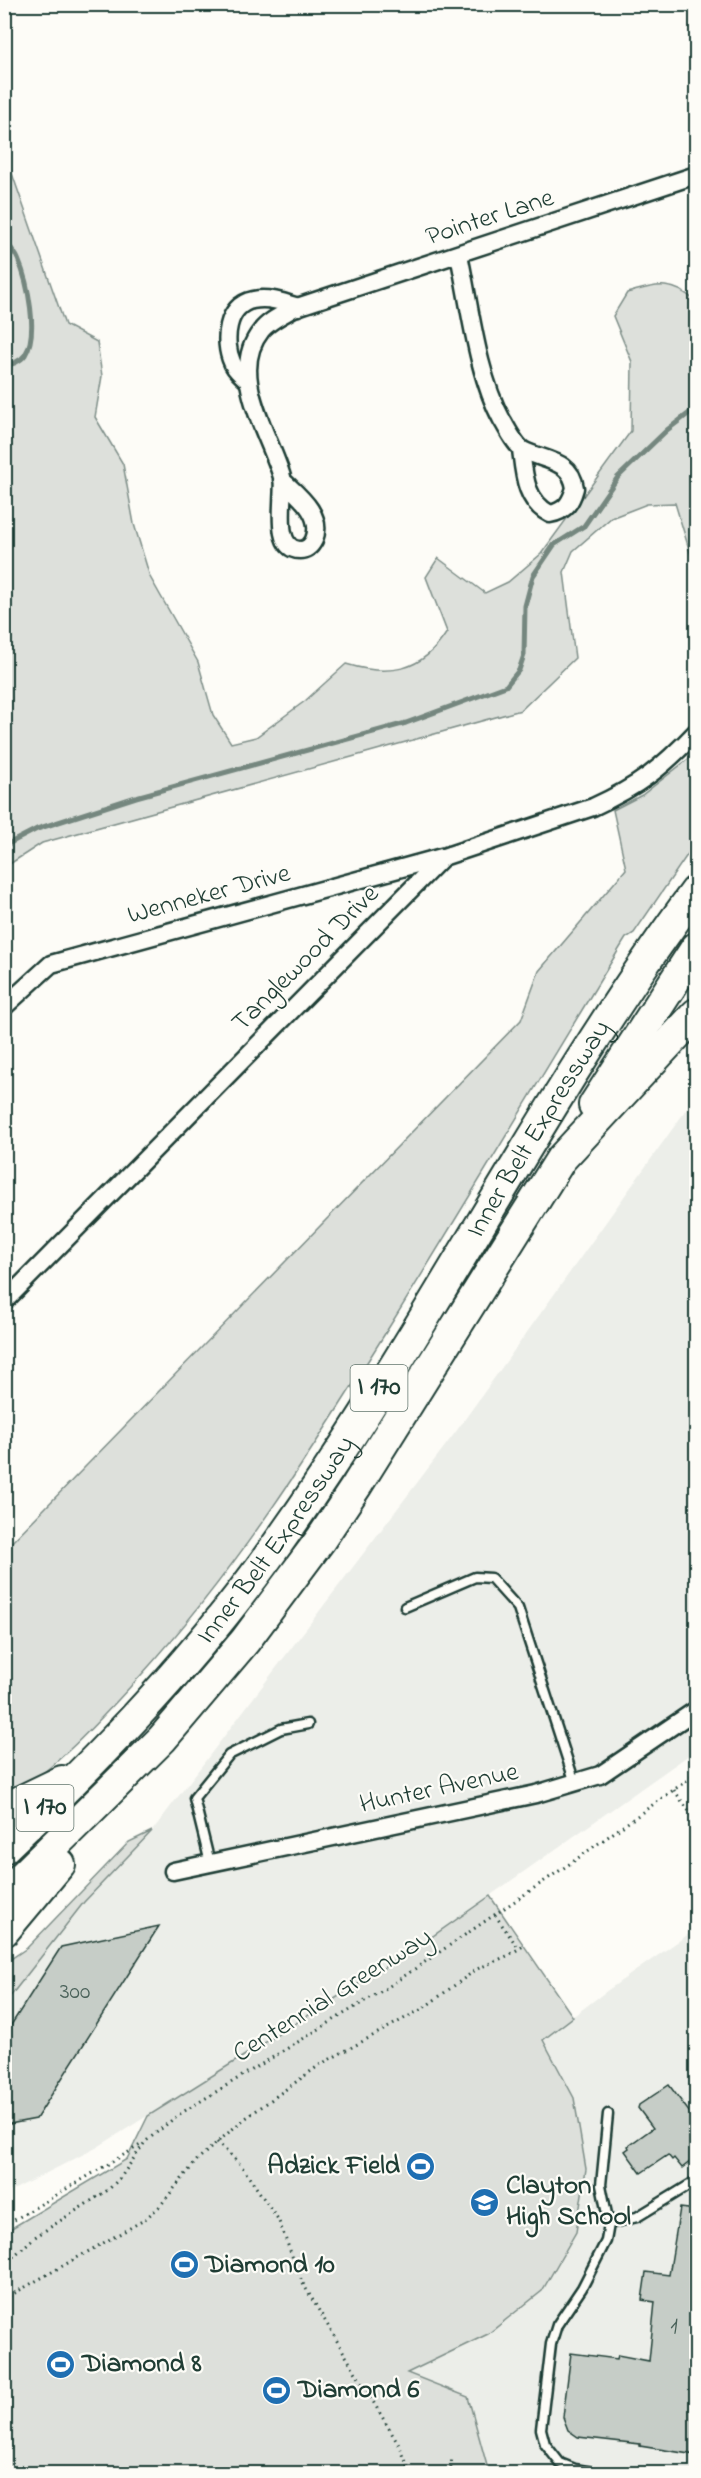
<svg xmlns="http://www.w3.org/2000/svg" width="701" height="2478" font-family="'Indie Flower',sans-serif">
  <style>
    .built { fill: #eceee9 }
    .green { fill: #dde0db; stroke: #7e8e88; stroke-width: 1.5 }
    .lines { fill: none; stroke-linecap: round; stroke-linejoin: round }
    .stream { stroke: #75877f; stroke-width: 5 }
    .building { fill: #c6cdc7; stroke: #1f3d34; stroke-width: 1.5 }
    .lane-casing { stroke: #1f3d34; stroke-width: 13 }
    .street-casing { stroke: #1f3d34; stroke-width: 21 }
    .highway-casing { stroke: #1f3d34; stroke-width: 34 }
    .path { stroke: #1f3d34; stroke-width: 3; stroke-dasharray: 1.5 4.5; stroke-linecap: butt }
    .lane { stroke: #fdfcf7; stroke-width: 8 }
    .street { stroke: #fdfcf7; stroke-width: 16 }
    .highway { stroke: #fdfcf7; stroke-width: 30 }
    .labels { text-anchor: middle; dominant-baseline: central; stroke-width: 4.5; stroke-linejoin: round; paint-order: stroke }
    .number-label { font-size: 24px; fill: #496159 }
    .shield { fill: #fdfcf7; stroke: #62766e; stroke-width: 1.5 }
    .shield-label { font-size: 26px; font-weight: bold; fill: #1f3d34 }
    .street-label { font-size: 27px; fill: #1f3d34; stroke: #fdfcf7 }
    .poi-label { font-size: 27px; font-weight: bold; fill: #1f3d34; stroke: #fdfcf7; text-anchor: start }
  </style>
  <rect width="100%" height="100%" fill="#fdfcf7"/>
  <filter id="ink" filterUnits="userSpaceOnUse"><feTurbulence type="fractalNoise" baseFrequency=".0167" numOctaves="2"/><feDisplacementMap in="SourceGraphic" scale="12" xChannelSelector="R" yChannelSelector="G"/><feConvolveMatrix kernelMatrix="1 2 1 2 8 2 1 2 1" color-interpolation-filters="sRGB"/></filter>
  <g filter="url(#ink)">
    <g class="built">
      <polygon points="696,1096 696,1750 417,1947 96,2148 5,2194 5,2003 84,1902 152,1831 455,1433"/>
      <polygon points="696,1929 696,2473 489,2473 468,2397 407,2373 543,2039 608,1990"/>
    </g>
    <g class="green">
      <path d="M4 57 10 111 8 162 65 325 97 342 102 376 95 417 123 464 134 524 150 577 198 662 213 715 231 743 256 737 305 701 346 664C389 677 422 672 447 632L426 577 438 558 485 593 508 582 541 554 631 431 632 362 613 316 627 293C656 285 673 279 696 302V572L675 503 647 504 611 518 573 551 564 572 575 658 521 710 42 843 5 867Z"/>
      <path d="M696 753V842L634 933 626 938C547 1066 471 1196 391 1324 315 1446 239 1567 142 1674 100 1720 58 1767 5 1801V1549L521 1020 539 971 626 869 613 810 642 795Z"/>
      <polygon points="152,1831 84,1902 5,2003 5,1963 27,1948 129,1842"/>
      <polygon points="490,1896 573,2017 543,2040 574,2098 586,2169 576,2232 542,2291 488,2334 407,2373 468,2397 489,2473 5,2473 5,2232 127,2159 148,2116 417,1947"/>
    </g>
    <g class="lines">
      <g class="stream">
        <path d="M4 240C9 246 15 252 18 259 28 282 39 334 25 355 20 362 12 364 4 366"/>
        <polyline points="4,846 37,829 136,797 406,723 506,686 519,670 524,655 525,606 533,576 554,545 584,526 618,477 667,430 696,408"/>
      </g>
    </g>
    <g class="building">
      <polygon points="159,1926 36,2119 4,2125 4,2036 61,1947"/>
      <polygon points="669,2085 696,2121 696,2157 682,2168 674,2158 672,2160 668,2155 641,2173 625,2151 629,2148 628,2146 653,2128 638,2108 639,2105"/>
      <polygon points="680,2208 696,2210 696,2455 640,2446 640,2444 578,2437 568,2430 563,2417 571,2353 617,2359 618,2355 649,2361 655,2302 642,2300 646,2272 669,2275"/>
    </g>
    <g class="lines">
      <defs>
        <g id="lane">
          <polyline points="405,1607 475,1577 491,1578 518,1608 575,1783"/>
          <polyline points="210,1863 194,1798 229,1755 281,1729 308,1724"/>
          <polyline points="608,2114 601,2185 609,2224 637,2217 696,2181"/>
          <polyline points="604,2474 575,2469 560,2463 545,2444 541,2429 551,2344 557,2325 582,2288 606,2241 609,2224"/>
        </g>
        <g id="street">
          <path d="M459 255C470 306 477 375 502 420 507 428 515 445 523 450 544 461 571 459 575 488 571 502 566 511 550 514 525 501 524 474 521 449"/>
          <path d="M247 380C242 375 234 369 232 362 223 342 226 305 253 300 269 297 283 302 298 307"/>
          <path d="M282 480C299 496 324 515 314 540 311 546 307 550 300 550 271 550 286 493 282 477 269 433 227 373 261 331 268 321 284 314 294 308L696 175"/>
          <polyline points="4,1007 51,964 442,857"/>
          <path d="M4 1302 443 857 593 807C639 786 662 768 696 732"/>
          <polyline points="173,1871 536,1794 600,1775 696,1710"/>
        </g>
        <g id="highway">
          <polyline points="594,1105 696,948"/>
          <polyline points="4,1809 62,1781"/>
          <path id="s1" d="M4 1848C94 1763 180 1675 254 1576 416 1358 534 1109 696 891"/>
          <polyline points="4,1895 162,1739 245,1641 321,1539 357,1485 561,1159 696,1014"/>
          <polyline points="4,1931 60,1864"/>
        </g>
      </defs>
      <use href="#lane" class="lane-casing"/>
      <use href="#street" class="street-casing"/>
      <use href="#highway" class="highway-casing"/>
      <g class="path">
        <polyline points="674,1790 696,1821"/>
        <polyline points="495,1915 519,1949"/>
        <polyline points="217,2142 240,2164 278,2219 302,2282 400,2447 411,2474"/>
        <polyline points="4,2226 142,2144"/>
        <polyline points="4,2265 35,2237 108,2190 121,2177 145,2142 178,2115 388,1987 571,1863 696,1774"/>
        <polyline points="4,2299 144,2220 160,2206 198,2159 243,2120 321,2064 422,2009 477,1969 507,1956 525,1945"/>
        <polyline points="450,2474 452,2457"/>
      </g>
      <use href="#lane" class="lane"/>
      <use href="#street" class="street"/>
      <use href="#highway" class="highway"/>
    </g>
  </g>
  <defs>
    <symbol id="stadium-disc" viewBox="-11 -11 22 22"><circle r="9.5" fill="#1f6fb2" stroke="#fdfcf7"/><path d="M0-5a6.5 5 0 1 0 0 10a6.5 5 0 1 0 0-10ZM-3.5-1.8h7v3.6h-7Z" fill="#fff"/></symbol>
    <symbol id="school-disc" viewBox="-11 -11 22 22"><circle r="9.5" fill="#1f6fb2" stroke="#fdfcf7"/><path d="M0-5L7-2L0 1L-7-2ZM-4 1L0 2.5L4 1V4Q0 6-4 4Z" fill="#fff"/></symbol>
  </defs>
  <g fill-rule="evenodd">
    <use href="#stadium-disc" x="404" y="2150" width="33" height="33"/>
    <use href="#school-disc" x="468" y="2186" width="33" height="33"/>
    <use href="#stadium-disc" x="168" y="2248" width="33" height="33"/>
    <use href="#stadium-disc" x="44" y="2348" width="33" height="33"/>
    <use href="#stadium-disc" x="260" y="2374" width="33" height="33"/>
  </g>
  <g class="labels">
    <g class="number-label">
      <text x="75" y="1992">300</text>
      <text x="674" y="2327">1</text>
    </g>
    <g class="shield">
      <rect x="350.5" y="1365" width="57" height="46" rx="4.5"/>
      <rect x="16.5" y="1785" width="57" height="46" rx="4.5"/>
    </g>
    <g class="shield-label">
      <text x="379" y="1388">I 170</text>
      <text x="45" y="1808">I 170</text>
    </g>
    <g class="street-label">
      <text transform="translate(490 218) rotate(-18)">Pointer Lane</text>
      <text transform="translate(209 895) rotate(-15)">Wenneker Drive</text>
      <text transform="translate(306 959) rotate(-45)">Tanglewood Drive</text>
      <text stroke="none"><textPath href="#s1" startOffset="900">Inner Belt Expressway</textPath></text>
      <text stroke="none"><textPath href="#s1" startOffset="412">Inner Belt Expressway</textPath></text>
      <text transform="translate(439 1789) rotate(-12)">Hunter Avenue</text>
      <text transform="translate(333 1996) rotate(-32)">Centennial Greenway</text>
    </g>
    <g class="poi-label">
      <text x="400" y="2166" text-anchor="end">Adzick Field</text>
      <text x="506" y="2186">Clayton<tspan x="506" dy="31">High School</tspan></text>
      <text x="205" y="2265">Diamond 10</text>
      <text x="82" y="2364">Diamond 8</text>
      <text x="298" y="2390">Diamond 6</text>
    </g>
  </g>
  <rect width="701" height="2478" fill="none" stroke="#fdfcf7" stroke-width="24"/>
  <rect x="12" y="12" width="677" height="2454" fill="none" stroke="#1f3d34" stroke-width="2" filter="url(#ink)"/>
</svg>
